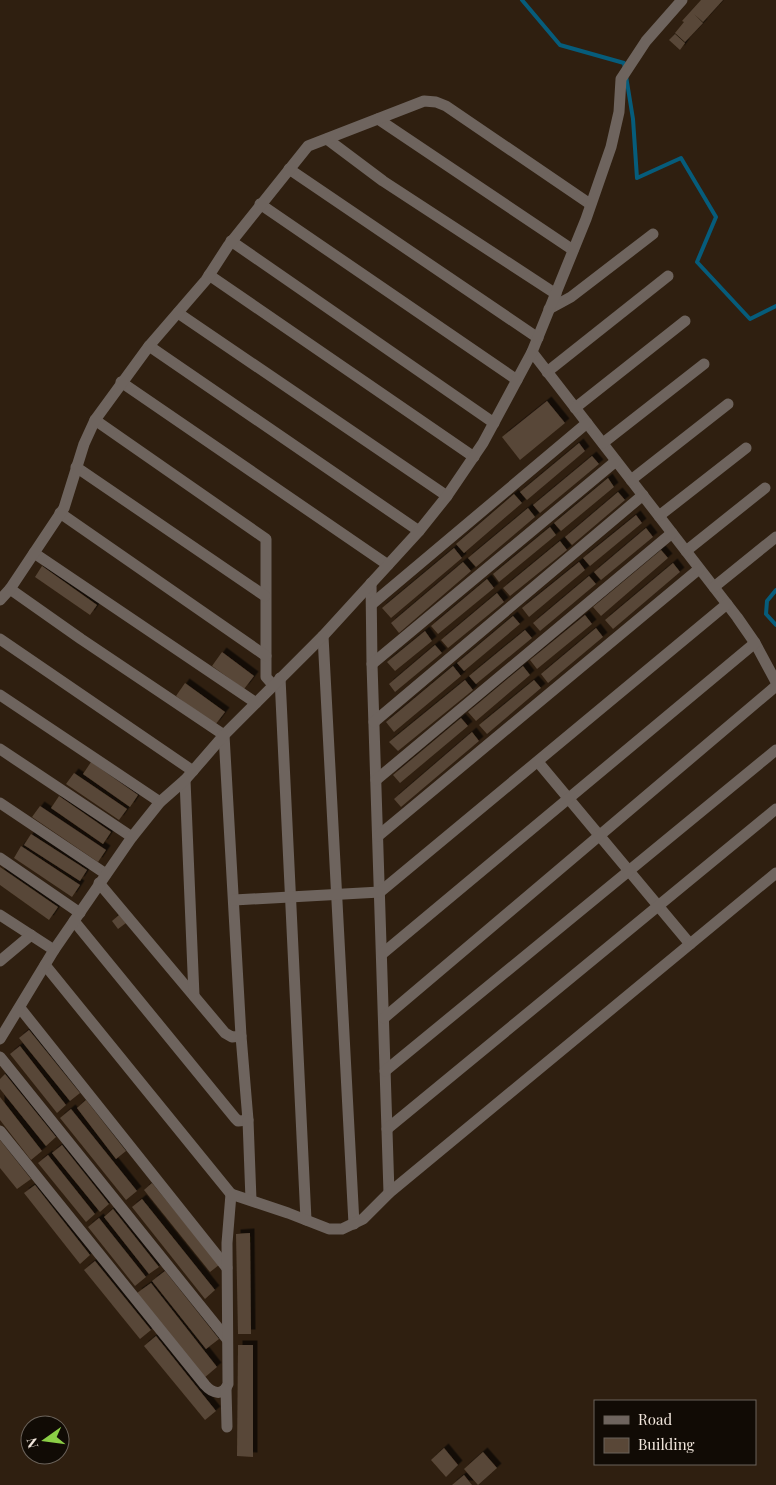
<svg xmlns="http://www.w3.org/2000/svg" width="776" height="1485" font-family="'Playfair Display',serif">
  <style>
    .lines { fill: none; stroke-linecap: round; stroke-linejoin: round }
    .stream { stroke: #065c7b; stroke-width: 4 }
    .building { fill: #594737; filter: url(#shadow) }
    .minor { stroke: #6e645e; stroke-width: 11 }
  </style>
  <defs>
    <filter id="shadow"><feDropShadow dx="4.5" dy="-4.5" stdDeviation="0" flood-color="#0009"/></filter>
  </defs>
  <rect width="100%" height="100%" fill="#2f1f10"/>
  <g class="lines">
    <g class="stream">
      <polyline points="522,0 560,45 624,63 625,69"/>
      <polyline points="626,76 633,119 637,178 681,158 716,217 697,262 750,319 776,306"/>
      <polyline points="776,590 767,601 766,614 776,625"/>
    </g>
  </g>
  <g class="building">
    <polygon points="701,0 723,0 703,22 694,14 703,23 685,42 675,33 684,22 682,21"/>
    <polygon points="675,34 685,43 680,50 669,40"/>
    <polygon points="547,401 565,423 520,460 502,437"/>
    <polygon points="579,443 585,451 527,500 520,492"/>
    <polygon points="592,456 599,464 540,513 533,505"/>
    <polygon points="608,478 614,487 561,531 554,523"/>
    <polygon points="618,492 625,500 572,545 565,537"/>
    <polygon points="514,494 522,503 464,553 456,544"/>
    <polygon points="528,508 535,517 476,567 468,558"/>
    <polygon points="636,515 642,523 590,566 583,558"/>
    <polygon points="550,527 556,535 499,582 493,574"/>
    <polygon points="646,528 653,537 601,580 594,572"/>
    <polygon points="560,541 567,550 510,596 503,588"/>
    <polygon points="454,548 462,558 391,618 382,608"/>
    <polygon points="661,550 668,558 601,616 593,607"/>
    <polygon points="463,562 471,571 399,633 391,623"/>
    <polygon points="579,562 585,570 529,617 522,608"/>
    <polygon points="673,563 680,572 613,629 605,620"/>
    <polygon points="42,566 97,605 90,615 35,577"/>
    <polygon points="589,576 596,584 540,631 533,623"/>
    <polygon points="487,579 494,588 438,634 431,626"/>
    <polygon points="497,593 504,602 448,648 441,640"/>
    <polygon points="585,615 592,624 537,669 530,660"/>
    <polygon points="513,616 520,624 464,671 457,663"/>
    <polygon points="596,628 603,637 548,683 541,674"/>
    <polygon points="525,630 532,638 476,684 469,676"/>
    <polygon points="425,631 432,641 395,671 387,662"/>
    <polygon points="435,645 442,653 395,692 389,684"/>
    <polygon points="222,652 254,676 244,689 212,666"/>
    <polygon points="453,666 461,676 394,732 386,722"/>
    <polygon points="523,666 530,675 476,721 468,712"/>
    <polygon points="465,680 473,690 398,751 389,742"/>
    <polygon points="534,680 541,688 487,734 479,725"/>
    <polygon points="185,683 225,712 215,725 176,696"/>
    <polygon points="461,718 468,726 400,783 393,775"/>
    <polygon points="472,732 479,741 401,807 394,799"/>
    <polygon points="91,762 138,795 130,807 83,774"/>
    <polygon points="74,773 127,809 119,820 66,784"/>
    <polygon points="59,796 111,832 103,844 51,808"/>
    <polygon points="40,806 106,850 98,862 32,817"/>
    <polygon points="31,834 87,870 80,881 24,845"/>
    <polygon points="21,846 80,885 72,897 14,858"/>
    <polygon points="0,867 58,907 49,920 0,885"/>
    <polygon points="119,915 126,923 118,929 112,921"/>
    <polygon points="29,1030 80,1093 70,1101 19,1038"/>
    <polygon points="20,1046 66,1105 57,1113 10,1054"/>
    <polygon points="5,1074 56,1137 46,1146 0,1089 0,1079"/>
    <polygon points="0,1097 42,1151 31,1160 0,1120"/>
    <polygon points="86,1100 126,1151 116,1159 77,1108"/>
    <polygon points="71,1109 137,1191 126,1200 60,1118"/>
    <polygon points="0,1140 31,1179 17,1189 0,1168"/>
    <polygon points="62,1145 109,1204 100,1212 52,1153"/>
    <polygon points="48,1155 95,1214 86,1222 38,1163"/>
    <polygon points="152,1183 219,1265 210,1272 144,1190"/>
    <polygon points="35,1185 90,1255 80,1264 24,1193"/>
    <polygon points="142,1199 215,1290 205,1299 132,1207"/>
    <polygon points="113,1209 159,1267 149,1274 104,1217"/>
    <polygon points="99,1218 146,1277 135,1286 88,1227"/>
    <polygon points="250,1233 251,1334 238,1334 236,1234"/>
    <polygon points="95,1261 151,1330 140,1339 84,1270"/>
    <polygon points="165,1271 219,1339 206,1349 152,1281"/>
    <polygon points="151,1283 217,1367 204,1378 137,1293"/>
    <polygon points="156,1336 216,1411 205,1420 144,1346"/>
    <polygon points="238,1345 253,1345 253,1457 237,1456"/>
    <polygon points="444,1448 458,1465 446,1477 431,1460"/>
    <polygon points="483,1452 497,1468 478,1485 464,1469"/>
    <polygon points="464,1475 472,1485 452,1485"/>
  </g>
  <g class="lines">
    <g class="minor">
      <polyline points="378,119 573,250"/>
      <polyline points="327,139 383,181 556,294"/>
      <polyline points="289,169 538,338"/>
      <polyline points="260,204 517,380"/>
      <polyline points="231,241 494,423"/>
      <polyline points="209,275 474,457"/>
      <polyline points="549,309 571,297 653,234"/>
      <polyline points="178,313 447,496"/>
      <polyline points="149,346 419,531"/>
      <polyline points="532,352 737,617 755,643 776,682"/>
      <polyline points="547,372 668,276"/>
      <polyline points="121,382 388,565"/>
      <polyline points="575,408 685,321"/>
      <polyline points="95,420 266,539 266,677 273,685"/>
      <polyline points="603,443 704,364"/>
      <polyline points="76,467 265,596"/>
      <polyline points="631,480 728,404"/>
      <polyline points="60,513 266,656"/>
      <polyline points="659,516 746,448"/>
      <polyline points="686,551 765,488"/>
      <polyline points="34,553 256,703"/>
      <polyline points="371,583 372,664 389,1193"/>
      <polyline points="714,587 776,537"/>
      <polyline points="10,589 81,639 224,735 241,1036 232,1037 225,1033 99,883"/>
      <polyline points="0,600 10,589 64,508 84,444 95,420 149,346 206,280 228,246 308,146 424,101 436,102 446,106 590,204"/>
      <polyline points="372,604 587,423"/>
      <polyline points="323,636 354,1224"/>
      <polyline points="0,639 193,771"/>
      <polyline points="372,664 616,461"/>
      <polyline points="280,678 306,1220"/>
      <polyline points="0,695 160,802"/>
      <polyline points="374,722 643,495"/>
      <polyline points="0,749 132,837"/>
      <polyline points="538,762 690,944"/>
      <polyline points="185,780 194,996"/>
      <polyline points="376,780 672,533"/>
      <polyline points="0,803 106,874"/>
      <polyline points="378,836 699,569"/>
      <polyline points="0,858 80,913"/>
      <polyline points="234,900 380,892 727,604"/>
      <polyline points="0,915 54,950"/>
      <polyline points="74,921 235,1118 238,1121 248,1120 241,1036"/>
      <polyline points="382,954 755,643"/>
      <polyline points="0,961 31,935"/>
      <polyline points="45,965 231,1194"/>
      <polyline points="20,1008 227,1268"/>
      <polyline points="384,1018 776,686"/>
      <polyline points="0,1039 54,950 132,837 160,802 185,780 224,735 323,636 419,531 447,496 483,443 532,352 586,219 611,147 619,112 621,79 646,41 682,0"/>
      <polyline points="0,1057 227,1339"/>
      <polyline points="385,1071 776,750"/>
      <polyline points="248,1120 251,1200"/>
      <polyline points="387,1129 776,809"/>
      <path d="M0 1131 205 1385C212 1393 223 1397 228 1384L227 1243 231 1194 288 1213 329 1229H342L363 1219 389 1193 776 873"/>
      <polyline points="226,1389 227,1427"/>
    </g>
  </g>
  <rect x="594" y="1400" width="162" height="65" fill="#110b05" stroke="#6b635b"/>
  <rect x="604" y="1416" width="25" height="8" fill="#6e645e" stroke="#6b635b"/>
  <text x="638" y="1425" font-size="15" fill="#f1e6dc">Road</text>
  <rect x="604" y="1438" width="25" height="15" fill="#594737" stroke="#6b635b"/>
  <text x="638" y="1450" font-size="15" fill="#f1e6dc">Building</text>
  <g transform="translate(45 1440) rotate(256)"><circle r="24" fill="#110b05" stroke="#6b635b"/>
  <path d="M0-4L9 19L0 12L-9 19Z" fill="#8bce46"/>
  <text y="-8" font-size="14" font-weight="bold" text-anchor="middle" fill="#f1e6dc">N</text>
  </g>
</svg>
